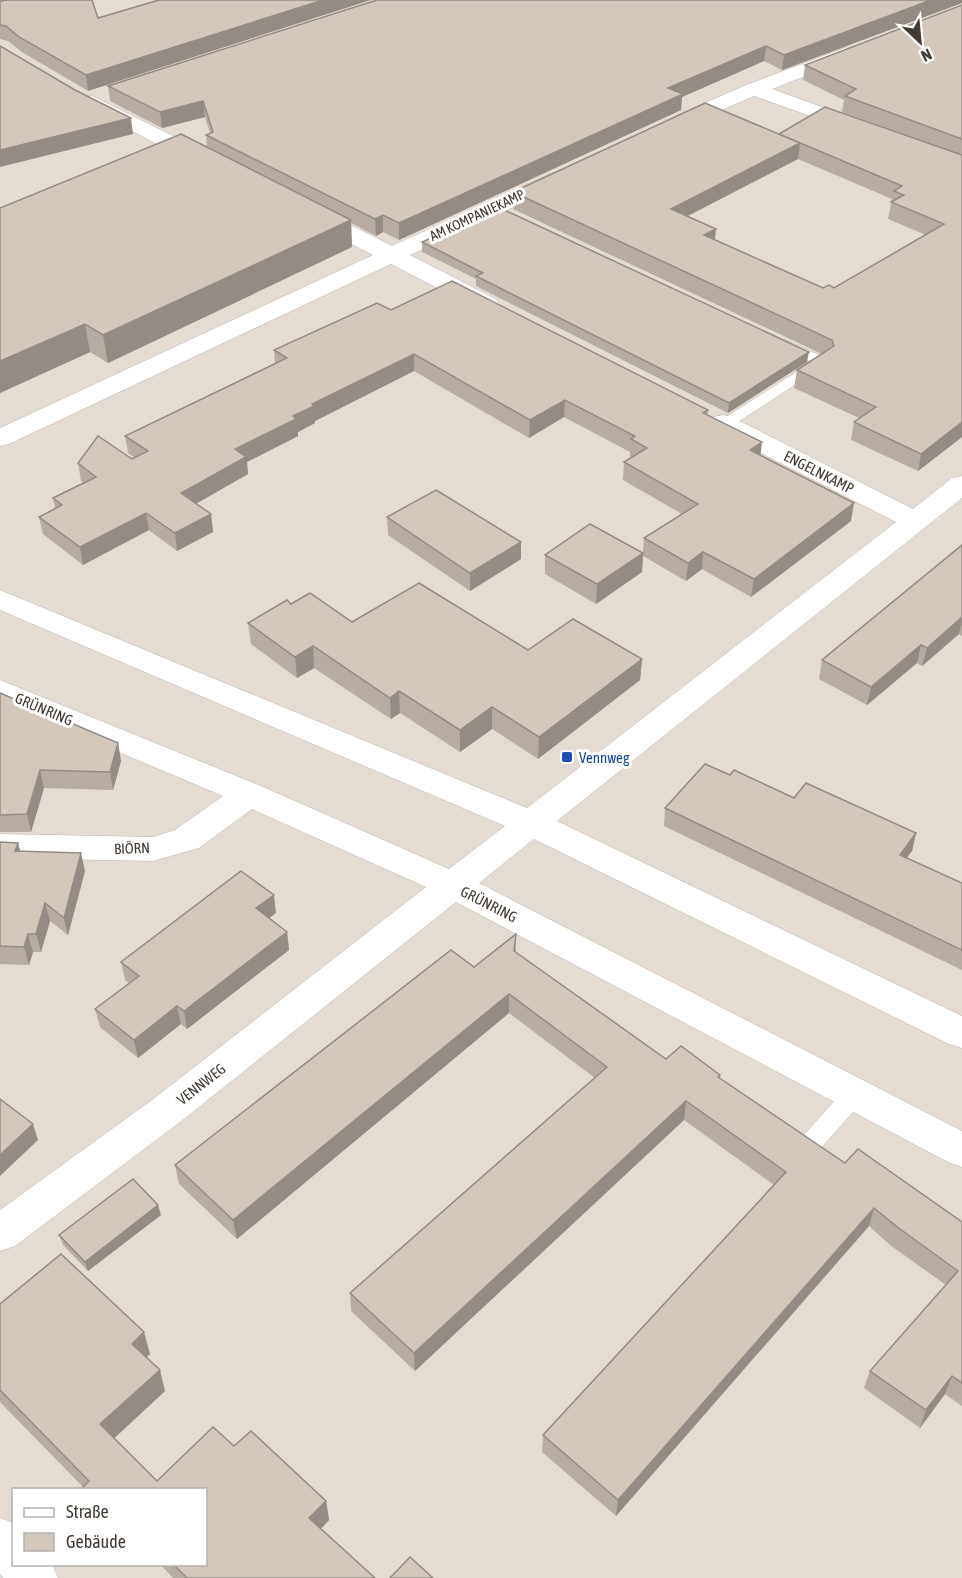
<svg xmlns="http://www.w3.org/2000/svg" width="962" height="1578" font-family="'Asap Condensed',sans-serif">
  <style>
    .residential { fill: #e4dcd2; fill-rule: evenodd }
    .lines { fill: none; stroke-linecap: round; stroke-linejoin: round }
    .lane-casing { stroke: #beb5aa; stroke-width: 1 }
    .street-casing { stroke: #beb5aa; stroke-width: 1 }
    .lane { fill: #fff; fill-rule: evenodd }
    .street { fill: #fff; fill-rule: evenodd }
    .wall { fill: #b6aca3; fill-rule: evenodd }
    .shaded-wall { fill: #948c84 }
    .building { fill: #d4c8bd; stroke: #948c84; stroke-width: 1.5 }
    .transit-dot { fill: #1a4fb4; stroke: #fff; stroke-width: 2 }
    .labels { text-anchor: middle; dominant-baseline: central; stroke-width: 6; stroke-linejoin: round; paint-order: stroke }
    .far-street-label { font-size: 14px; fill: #423b34; stroke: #fff }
    .street-label { font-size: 15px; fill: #423b34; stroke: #fff }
    .transit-label { font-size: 15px; fill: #164399; stroke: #fff; text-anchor: start }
  </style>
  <rect width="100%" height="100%" fill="#f0ebe4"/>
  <path class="residential" d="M0 0H962V1578H0ZM14 1490H206V1564H14Z"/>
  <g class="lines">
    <defs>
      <g id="lane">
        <polygon points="785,340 828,359 830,362 730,427 720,427 717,424 720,421 812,362 780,347 778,344 780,341"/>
        <polygon points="855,1085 863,1087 866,1094 863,1101 819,1150 811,1153 803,1150 799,1143 803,1136 847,1087"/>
      </g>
      <g id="street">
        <polygon points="845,48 852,50 855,54 852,58 772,89 866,123 869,127 866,131 859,133 852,131 754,96 678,129 671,131 664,129 661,125 664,121 746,85"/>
        <polygon points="92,96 214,156 217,161 214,166 206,167 198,166 85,106 82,102 85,98"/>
        <polygon points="553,173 561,175 564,180 561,185 410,255 496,299 499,304 496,309 487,311 478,309 391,264 9,444 0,446 0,428 373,255 303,219 300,214 303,209 311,207 319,209 392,246"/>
        <polygon points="723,415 732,417 913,509 952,478 962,476 962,498 557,821 962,1016 962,1048 949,1044 534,839 479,883 962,1131 962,1167 948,1162 456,902 180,1122 15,1246 0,1251 0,1210 152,1100 426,887 252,809 199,848 153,861 0,858 0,834 153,837 175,830 223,796 0,702 0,680 261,786 449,869 505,826 0,610 0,590 527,808 896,522 714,429 710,423 714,417"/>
        <polygon points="0,1518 14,1523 14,1564 52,1564 58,1578 3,1578 0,1574"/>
      </g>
    </defs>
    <use href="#lane" class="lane-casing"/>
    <use href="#street" class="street-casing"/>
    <use href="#lane" class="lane"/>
    <use href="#street" class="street"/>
  </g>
  <g class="wall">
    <polygon points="92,0 88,91 22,52 8,41 0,39 0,1"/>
    <polygon points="962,0 962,3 782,70 764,61 682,97 681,110 399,240 383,232 376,236 351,223 352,247 108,363 90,352 0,393 0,208 207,148 206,135 210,133 205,117 162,128 110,101 108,86"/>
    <path d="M962 5V437L918 471 851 440 854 422 859 418 794 388 797 370 822 354 513 209V192L779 134H903L842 112 844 100 803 80 805 65ZM798 159 892 199 888 219 926 235 834 288H823L715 240 716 229 688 216Z"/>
    <polygon points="422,242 807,362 728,413 476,286 476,279 422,252"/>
    <polygon points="391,310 708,410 708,415 761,456 851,521 751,597 702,569 686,581 643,556 642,572 596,604 545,574 545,555 643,552 644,538 682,514 623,480 624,462 631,458 630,457 630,452 564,417 529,438 414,371 315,421 315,423 298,432 298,436 247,462 248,474 196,504 211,514 213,532 177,551 149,530 83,565 43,534 39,517 55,508 53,498 84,483 81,481 78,463 132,459 135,458 128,453 125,436 275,363 274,350"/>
    <polygon points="387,517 521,559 470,591 388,535"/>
    <polygon points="962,545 962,636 959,634 922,666 917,663 867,705 819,679 822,660"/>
    <polygon points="291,604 352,622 528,650 642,659 640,680 538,759 492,729 460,752 400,713 391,719 314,668 297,678 251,644 248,623"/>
    <polygon points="0,693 118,743 121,761 113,790 44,788 31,832 0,832"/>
    <polygon points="730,775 794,798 916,833 912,851 906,858 962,883 962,970 664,826 665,808"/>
    <polygon points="0,842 18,843 20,851 85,871 68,935 50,921 41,952 33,952 29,965 0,964"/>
    <polygon points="276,913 269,918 287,932 289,950 187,1029 181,1024 138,1058 100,1027 95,1009 129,983 125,980 121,962"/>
    <polygon points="516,934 516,952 666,1059 720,1075 720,1078 845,1163 962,1222 962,1406 945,1394 920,1428 864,1388 870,1371 946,1285 890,1245 869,1226 616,1516 542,1452 543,1435 774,1185 684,1120 415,1371 351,1311 350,1293 595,1078 509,1013 237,1239 179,1184 175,1165 474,967"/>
    <polygon points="161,1215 88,1271 63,1245 59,1235"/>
    <polygon points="0,1304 150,1354 146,1357 165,1391 114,1438 157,1481 234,1446 326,1501 329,1520 321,1529 375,1578 173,1578 160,1564 206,1564 83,1487 0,1402"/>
  </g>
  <g class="shaded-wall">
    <polygon points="323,0 371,0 88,91 86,75"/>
    <polygon points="931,0 962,0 962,3 782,70 784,55"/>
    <polygon points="766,46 764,61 682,97 681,110 399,240 399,223 668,88"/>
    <polygon points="203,101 205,117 162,128 160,112"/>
    <polygon points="131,118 133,134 0,167 0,150"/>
    <polygon points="800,143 798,159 670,225 671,209"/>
    <polygon points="383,215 383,232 376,236 375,219"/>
    <polygon points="351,220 352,247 108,363 103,335"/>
    <polygon points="716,229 714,246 704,235"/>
    <polygon points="85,324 90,352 0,393 0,361"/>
    <polygon points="809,352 807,362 728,413 729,403"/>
    <polygon points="414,354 414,371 315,421 315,423 298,432 298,436 247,462 248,474 183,511 181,493 235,449 293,416 312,404"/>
    <polygon points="565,400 564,417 529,438 530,420"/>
    <polygon points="962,422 962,437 918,471 921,454"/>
    <polygon points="762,442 760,459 750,450"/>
    <polygon points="854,503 851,521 751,597 754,579"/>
    <polygon points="146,513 149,530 83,565 80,547"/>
    <polygon points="211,514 213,532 177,551 175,533"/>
    <polygon points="521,542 521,559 470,591 470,573"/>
    <polygon points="703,552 702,569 686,581 688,563"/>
    <polygon points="643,553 642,572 596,604 597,584"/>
    <polygon points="962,617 962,623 959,634 922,666 927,648"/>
    <polygon points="921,645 917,663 867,705 871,687"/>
    <polygon points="313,646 314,668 297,678 295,657"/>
    <polygon points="642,659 640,680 538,759 539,737"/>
    <polygon points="399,691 400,713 391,719 390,698"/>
    <polygon points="492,707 492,729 460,752 460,730"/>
    <polygon points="118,743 121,761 113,790 110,772"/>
    <polygon points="40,770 44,788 31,832 27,814"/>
    <polygon points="916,833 912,851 896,872 900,855"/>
    <polygon points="18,843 23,861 15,851"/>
    <polygon points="81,853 85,871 68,935 64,918"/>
    <polygon points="274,895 276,913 258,927 256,908"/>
    <polygon points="45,903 50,921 41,952 36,934"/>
    <polygon points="287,932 289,950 187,1029 184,1011"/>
    <polygon points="28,934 33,952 29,965 24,947"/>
    <polygon points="509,994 509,1013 237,1239 233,1220"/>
    <polygon points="177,1006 181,1024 138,1058 134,1040"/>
    <polygon points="686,1101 684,1120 415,1371 414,1353"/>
    <polygon points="33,1124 38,1140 0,1176 0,1155"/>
    <polygon points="158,1205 161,1215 88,1271 85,1262"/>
    <polygon points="874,1208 869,1226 616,1516 618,1500"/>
    <polygon points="144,1332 150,1354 138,1365 132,1344"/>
    <polygon points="160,1370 165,1391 107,1445 100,1424"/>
    <polygon points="952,1376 945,1394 920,1428 926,1410"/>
    <polygon points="326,1501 329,1520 312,1538 309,1518"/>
  </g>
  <g class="building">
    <polygon points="8,0 92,0 98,18 159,0 323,0 86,75 19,37 6,26 0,25 0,1"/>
    <polygon points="377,0 931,0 784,55 766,46 668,88 683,94 399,223 383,215 375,219 206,135 213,132 203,101 160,112 108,86"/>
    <polygon points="962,5 962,139 845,96 856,89 805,65"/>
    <polygon points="0,46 75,90 131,118 0,150"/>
    <polygon points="705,103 800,143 671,209 716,229 704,235 823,288 829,285 834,288 944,224 891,202 904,195 894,191 902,186 779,134 825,107 962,155 962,422 921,454 854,422 876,407 797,370 834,346 832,340 513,192"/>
    <polygon points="181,134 351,220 103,335 85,324 0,361 0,208"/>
    <polygon points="498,207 809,352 729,403 476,276 483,273 422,242"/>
    <polygon points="452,281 708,410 703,413 762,442 750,450 854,503 754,579 703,552 688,563 644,538 698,504 624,462 647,448 631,439 635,436 565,400 530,420 414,354 312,404 314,406 293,416 296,419 235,449 246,457 181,493 211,514 175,533 146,513 80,547 39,517 62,505 53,498 96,477 78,463 98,436 132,459 148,451 125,436 287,358 274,350 377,303 391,310"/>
    <polygon points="436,490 521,542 470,573 387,517"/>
    <polygon points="590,524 643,553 597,584 545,555"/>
    <polygon points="962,545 962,617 927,648 921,645 871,687 822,660"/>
    <polygon points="419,583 528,650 573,619 642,659 539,737 492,707 460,730 399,691 390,698 313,646 295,657 248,623 287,600 291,604 310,593 352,622"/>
    <polygon points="0,693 118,743 110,772 40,770 27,814 0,815"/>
    <polygon points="705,764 730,775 734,770 794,798 806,783 916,833 900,855 962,883 962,950 665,808"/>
    <polygon points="0,842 18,843 15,851 81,853 64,918 45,903 36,934 28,934 24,947 0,946"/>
    <polygon points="241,871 274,895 256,908 287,932 184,1011 177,1006 134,1040 95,1009 139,976 121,962"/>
    <polygon points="516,934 514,951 666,1059 681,1046 720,1075 718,1077 845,1163 858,1149 962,1222 962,1383 952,1376 926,1410 870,1371 958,1271 896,1226 874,1208 618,1500 543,1435 786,1172 686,1101 414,1353 350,1293 607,1067 509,994 233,1220 175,1165 451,950 474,967"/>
    <polygon points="0,1099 33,1124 0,1155"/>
    <polygon points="133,1179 158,1205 85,1262 59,1235"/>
    <polygon points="61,1254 144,1332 132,1344 160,1370 100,1424 157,1481 213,1427 234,1446 251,1431 326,1501 309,1518 375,1578 187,1578 173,1564 206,1564 206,1490 80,1490 89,1481 0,1390 0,1304"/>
    <polygon points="410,1557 433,1578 390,1578"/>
  </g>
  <rect class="transit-dot" x="561" y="751" width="12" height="12" rx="3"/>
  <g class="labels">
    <g class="far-street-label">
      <text transform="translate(477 215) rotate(-25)">AM KOMPANIEKAMP</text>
    </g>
    <g class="street-label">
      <text transform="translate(819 472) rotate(27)">ENGELNKAMP</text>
      <text transform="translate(44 709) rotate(23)">GRÜNRING</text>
      <text transform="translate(132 848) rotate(-2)">BIÖRN</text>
      <text transform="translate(489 904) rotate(27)">GRÜNRING</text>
      <text transform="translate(201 1084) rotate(-38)">VENNWEG</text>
    </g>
    <g class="transit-label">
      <text x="579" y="757">Vennweg</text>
    </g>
  </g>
  <rect x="12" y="1488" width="195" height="78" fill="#ffffff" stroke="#b3b1ae" stroke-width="1.5"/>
  <rect x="24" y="1508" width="30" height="9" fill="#ffffff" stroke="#b3b1ae" stroke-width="1.5"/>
  <text x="66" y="1518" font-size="18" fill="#423b34">Straße</text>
  <rect x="24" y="1533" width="30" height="18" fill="#d4c8bd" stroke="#b3b1ae" stroke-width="1.5"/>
  <text x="66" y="1548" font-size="18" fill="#423b34">Gebäude</text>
  <g transform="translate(920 42) rotate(154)" stroke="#ffffff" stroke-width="4.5" paint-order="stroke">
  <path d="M0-4.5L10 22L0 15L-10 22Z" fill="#423b34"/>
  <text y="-9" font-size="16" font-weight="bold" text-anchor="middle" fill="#423b34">N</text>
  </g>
</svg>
